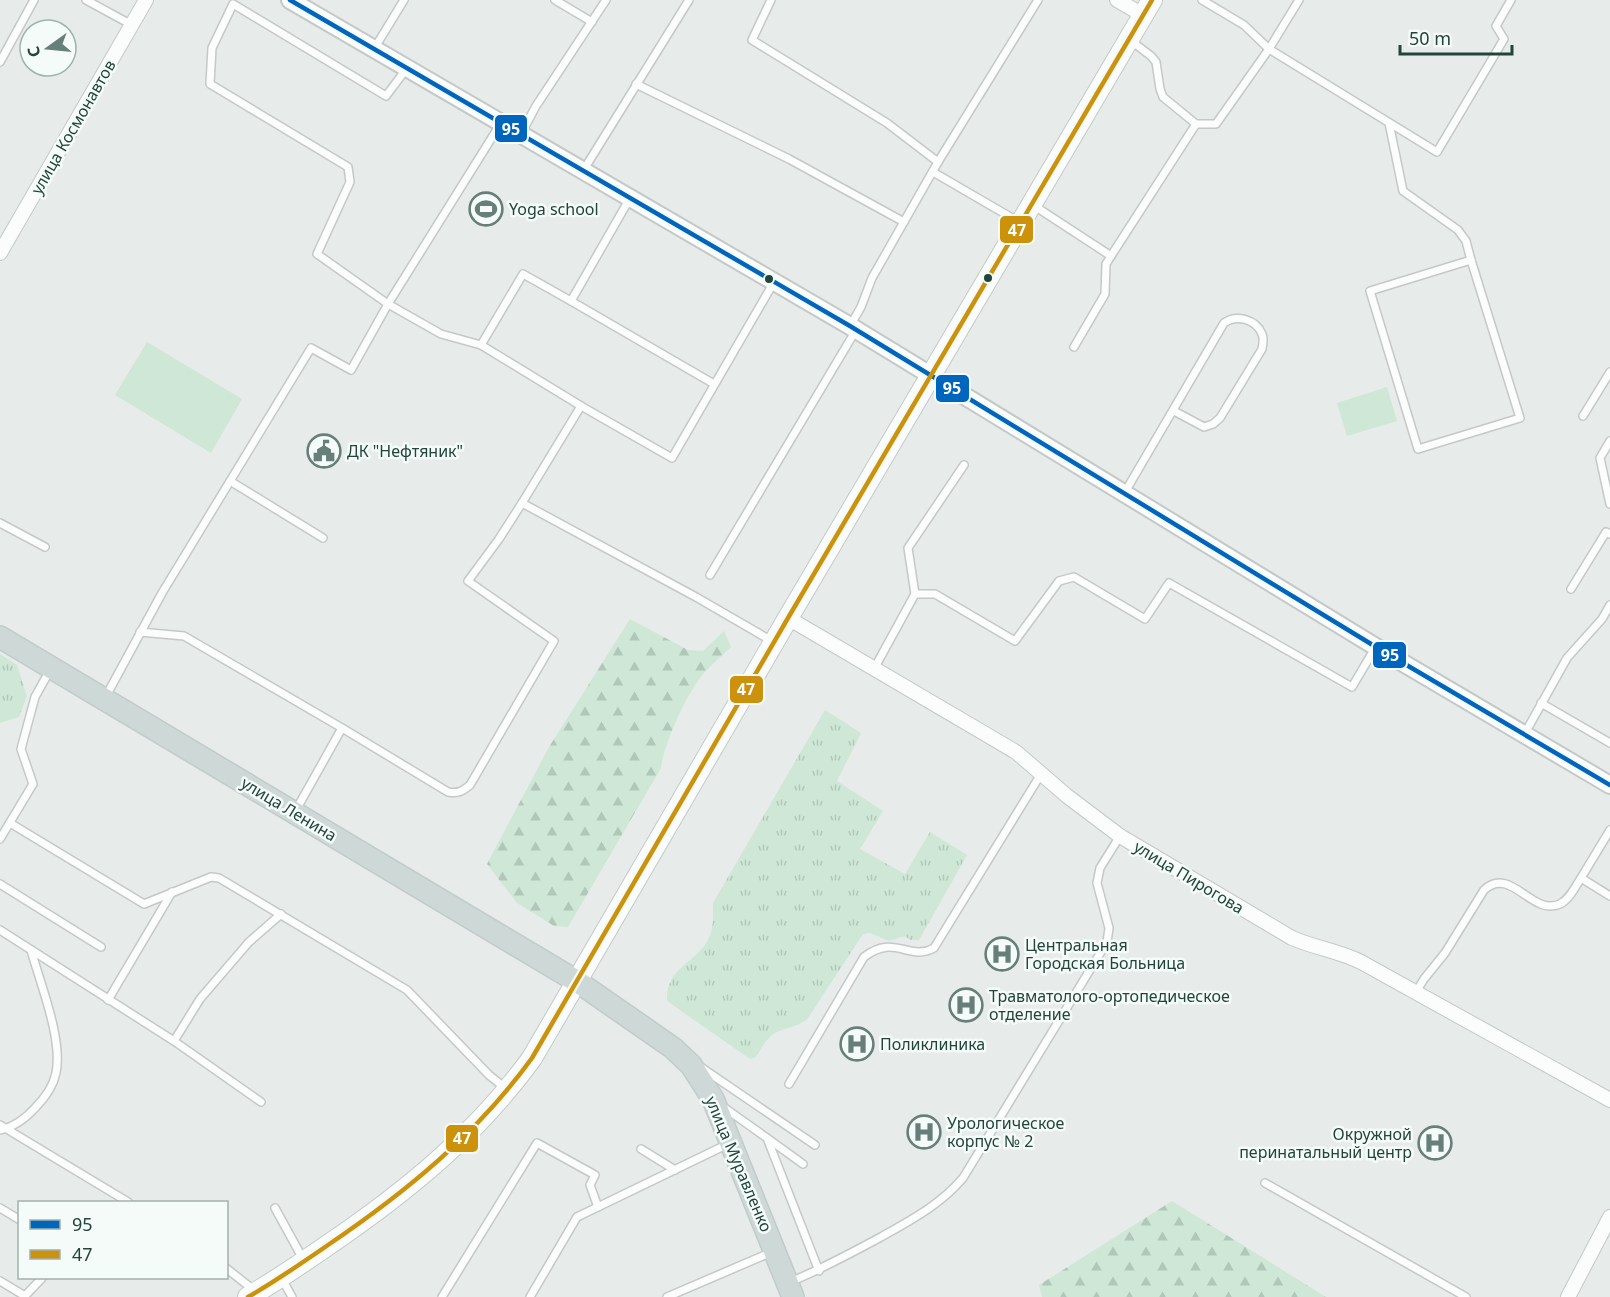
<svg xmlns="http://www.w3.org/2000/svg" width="1610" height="1297" font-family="'Noto Sans',sans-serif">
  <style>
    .forest { fill: url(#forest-firs) }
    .park { fill: url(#park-tufts) }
    .pitch { fill: #cee7d7 }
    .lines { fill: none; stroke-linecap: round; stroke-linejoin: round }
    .service-casing { stroke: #c4c9c7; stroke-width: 10 }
    .minor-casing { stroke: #c4c9c7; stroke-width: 16 }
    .tertiary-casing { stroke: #c4c9c7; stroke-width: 20 }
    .secondary-casing { stroke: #c2cac7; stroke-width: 22 }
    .primary-casing { stroke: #c1cbc9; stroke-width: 24 }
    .service { stroke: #fbfcfc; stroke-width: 7 }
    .minor { stroke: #fbfcfc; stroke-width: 14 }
    .tertiary { stroke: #fbfcfc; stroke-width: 16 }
    .secondary { stroke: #fbfcfc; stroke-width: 20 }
    .primary { stroke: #ced8d6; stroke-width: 21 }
    .bus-1-casing { stroke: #f5fbf8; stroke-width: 9 }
    .bus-2-casing { stroke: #f5fbf8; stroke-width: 9 }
    .bus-1 { stroke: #0065bd; stroke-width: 4.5 }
    .bus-2 { stroke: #cc920c; stroke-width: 4.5 }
    .bus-dot { fill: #21443b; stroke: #f5fbf8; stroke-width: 2 }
    .labels { text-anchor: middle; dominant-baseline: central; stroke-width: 5; stroke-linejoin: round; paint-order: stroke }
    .street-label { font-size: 16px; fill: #21443b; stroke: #f5fbf8 }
    .poi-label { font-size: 16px; fill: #21443b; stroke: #f5fbf8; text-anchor: start }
    .line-badge { stroke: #f5fbf8; stroke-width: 2 }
    .badge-label { font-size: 16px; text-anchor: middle; font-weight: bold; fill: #fff }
  </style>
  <defs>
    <pattern id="forest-firs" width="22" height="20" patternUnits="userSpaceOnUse" patternTransform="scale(1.5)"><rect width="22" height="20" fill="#cee7d7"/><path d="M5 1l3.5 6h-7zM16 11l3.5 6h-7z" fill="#b1c7b9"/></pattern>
    <pattern id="park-tufts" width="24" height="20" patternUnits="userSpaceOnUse" patternTransform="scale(1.5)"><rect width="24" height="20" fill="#cee7d7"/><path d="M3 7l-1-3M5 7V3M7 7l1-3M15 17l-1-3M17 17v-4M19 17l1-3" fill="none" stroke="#b1c7b9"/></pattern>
  </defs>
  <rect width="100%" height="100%" fill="#e7ecea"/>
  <g class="forest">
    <path d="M630 619 688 650 703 651 724 631 731 647C722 656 712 664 704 673 687 693 664 743 661 768L568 927 554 926 517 903 487 864 549 747Z"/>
    <polygon points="1172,1201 1326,1297 1042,1297 1039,1285"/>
  </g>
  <g class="park">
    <polygon points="0,654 17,665 27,696 19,717 0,723"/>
    <path d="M825 710 861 733 837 781 883 811 860 849 905 874 930 832 967 855 919 940H911L904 936 889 941 870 933 863 934 808 1018C799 1028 780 1027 770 1037 764 1042 760 1051 756 1057L750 1059 667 1001C666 967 694 965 708 940 714 929 713 916 713 903Z"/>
  </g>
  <g class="pitch">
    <polygon points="147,342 242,399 211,453 115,395"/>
    <polygon points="1387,387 1397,421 1347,436 1337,403"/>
  </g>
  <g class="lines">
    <defs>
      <g id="service">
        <polyline points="86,0 132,25"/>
        <polyline points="555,0 592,22"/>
        <polyline points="771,0 752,40 887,123 938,162"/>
        <polyline points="1202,0 1244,25 1269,49 1437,152 1504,39 1496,26 1511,0"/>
        <polyline points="374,49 404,0"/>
        <polyline points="0,62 34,0"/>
        <polyline points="407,68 386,96 233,4 212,48 210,84 348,167 350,182 317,254 388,304 441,334 481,345 523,274 571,301 630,198"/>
        <polyline points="636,84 789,159 904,222"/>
        <polyline points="1389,123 1403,191 1458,230 1466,241 1471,260"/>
        <polyline points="1196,124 1216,124 1269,49 1299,0"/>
        <polyline points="521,134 536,106 606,0"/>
        <polyline points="583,171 689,0"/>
        <polyline points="933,172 1019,222"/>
        <polyline points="1033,205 1111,256 1106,264 1105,294 1074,347"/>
        <polyline points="1111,256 1196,124 1163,97 1160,89 1156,62 1151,56 1130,40"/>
        <polygon points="1471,260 1520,418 1418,449 1370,291"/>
        <polyline points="571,301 714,384"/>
        <polyline points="850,326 861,307 872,278 938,162 1038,0"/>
        <polyline points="481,345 581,406 672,458 774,282"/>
        <polyline points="581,406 522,503 696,597 772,641"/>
        <polyline points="1583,416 1610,372"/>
        <polyline points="1610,441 1600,458 1610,504"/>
        <polyline points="230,481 323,538"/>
        <path d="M1125 492 1224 323C1236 314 1256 319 1262 334 1264 338 1263 344 1262 349L1220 418 1213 424 1204 427 1174 411"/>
        <polyline points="0,523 45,547"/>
        <polyline points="710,575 856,330"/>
        <polyline points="1571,589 1606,532 1610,534"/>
        <polyline points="915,594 908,548 964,465"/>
        <polyline points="140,632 184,636 342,728"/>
        <polyline points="874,669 915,594 935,594 1015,641 1059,581 1074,577 1145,619 1169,583 1352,687 1375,648"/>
        <polyline points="105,698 162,593 311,348 351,370 388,304 501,123"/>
        <polyline points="1541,703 1610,743"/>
        <polyline points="1524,735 1567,658 1602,619 1610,605"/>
        <path d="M296 810 342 728 448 792C458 794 463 791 470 785L554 641 468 581 499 539 522 503"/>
        <polyline points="10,823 144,904 211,877 219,878 407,990 489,1075 505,1088"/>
        <polyline points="1610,830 1581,878 1610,896"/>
        <polyline points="0,839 33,784 21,749 35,697 50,670"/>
        <polyline points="0,884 101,947"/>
        <polyline points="0,930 174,1041 261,1102"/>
        <path d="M1416 992 1424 979 1445 953 1484 890C1511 865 1532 917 1560 904 1570 899 1575 887 1581 878"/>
        <polyline points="108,1000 172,892"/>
        <polyline points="174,1041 200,999 249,942 281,914"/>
        <polyline points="702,1068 815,1145"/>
        <path d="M789 1084 864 957C895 933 909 962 934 948L1041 774"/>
        <polyline points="722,1106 767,1138 819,1271"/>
        <polyline points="0,1125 128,1202"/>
        <path d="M0 1130C14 1127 25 1119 35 1108 45 1098 53 1087 56 1073 63 1039 40 983 31 950"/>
        <polyline points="767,1138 803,1164"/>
        <polyline points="641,1149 675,1170"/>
        <polyline points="1265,1183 1466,1297"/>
        <polyline points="0,1208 20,1220"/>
        <polyline points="275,1208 303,1259"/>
        <polyline points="226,1268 255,1291"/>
        <polyline points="282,1279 292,1297"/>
        <polyline points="0,1281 25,1296"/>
        <path d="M790 1282C822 1269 851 1253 881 1237 911 1220 940 1205 963 1178L1107 942 1109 928 1097 883 1100 868 1120 836"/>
        <polyline points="24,1297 42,1278"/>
        <polyline points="442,1297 537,1143 595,1175 590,1185 598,1207"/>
        <polyline points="530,1297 577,1217 728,1144"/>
        <polyline points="667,1297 772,1252"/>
      </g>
      <g id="minor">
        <polyline points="1117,0 1143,15"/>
        <polyline points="0,253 146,0"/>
        <path d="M788 618 1016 752 1067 796 1120 836 1292 938C1315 948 1339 951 1361 962L1610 1100"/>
        <polyline points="1568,1297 1610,1217"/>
      </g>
      <polyline id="tertiary" points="290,0 850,326 1376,647 1610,785"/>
      <path id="secondary" d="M248 1297C276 1281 302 1263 328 1245 406 1192 477 1134 532 1058L788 618 1152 0"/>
      <polyline id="primary" points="0,637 578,982 673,1048 691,1065 713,1099 793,1297"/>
    </defs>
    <use href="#service" class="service-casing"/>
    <use href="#minor" class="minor-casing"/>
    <use href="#tertiary" class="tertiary-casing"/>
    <use href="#secondary" class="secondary-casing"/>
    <use href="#primary" class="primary-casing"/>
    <use href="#service" class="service"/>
    <use href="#minor" class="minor"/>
    <use href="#tertiary" class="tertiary"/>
    <use href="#secondary" class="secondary"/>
    <use href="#primary" class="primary"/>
    <defs>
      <polyline id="bus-1" points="290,0 850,326 1376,647 1610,785"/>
      <path id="bus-2" d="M248 1297C276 1281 302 1263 328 1245 406 1192 477 1134 532 1058L788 618 1152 0"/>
    </defs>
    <use href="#bus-1" class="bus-1-casing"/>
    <use href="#bus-2" class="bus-2-casing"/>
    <use href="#bus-1" class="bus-1"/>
    <use href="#bus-2" class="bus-2"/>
  </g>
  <defs>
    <symbol id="stadium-ring" viewBox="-11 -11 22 22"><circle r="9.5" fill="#f5fbf8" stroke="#667f78" stroke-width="1.5"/><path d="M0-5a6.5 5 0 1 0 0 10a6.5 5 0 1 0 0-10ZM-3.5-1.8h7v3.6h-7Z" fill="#667f78"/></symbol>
    <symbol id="civic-ring" viewBox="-11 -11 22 22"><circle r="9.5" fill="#f5fbf8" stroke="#667f78" stroke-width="1.5"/><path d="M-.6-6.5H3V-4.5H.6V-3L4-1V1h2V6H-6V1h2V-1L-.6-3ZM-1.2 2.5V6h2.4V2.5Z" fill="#667f78"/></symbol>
    <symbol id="hospital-ring" viewBox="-11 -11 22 22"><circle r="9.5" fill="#f5fbf8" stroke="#667f78" stroke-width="1.5"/><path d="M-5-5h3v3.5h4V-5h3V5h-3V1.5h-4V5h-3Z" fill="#667f78"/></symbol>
  </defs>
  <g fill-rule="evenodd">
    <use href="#stadium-ring" x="467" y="190" width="38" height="38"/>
    <use href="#civic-ring" x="305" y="432" width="38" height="38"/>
    <use href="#hospital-ring" x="983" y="935" width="38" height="38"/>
    <use href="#hospital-ring" x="947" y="986" width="38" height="38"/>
    <use href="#hospital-ring" x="838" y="1025" width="38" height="38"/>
    <use href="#hospital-ring" x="905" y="1113" width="38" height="38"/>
    <use href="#hospital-ring" x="1416" y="1124" width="38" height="38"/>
  </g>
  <g class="bus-dot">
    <circle cx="988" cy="278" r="5"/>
    <circle cx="769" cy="279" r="5"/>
  </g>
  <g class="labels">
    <g class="street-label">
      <text transform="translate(73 127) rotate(-60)">улица Космонавтов</text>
      <text transform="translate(289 809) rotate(31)">улица Ленина</text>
      <text transform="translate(1189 877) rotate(31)">улица Пирогова</text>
      <text transform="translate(739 1164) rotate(67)">улица Муравленко</text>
    </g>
    <g class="poi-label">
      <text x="509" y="209">Yoga school</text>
      <text x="347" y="451">ДК "Нефтяник"</text>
      <text x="1025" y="945">Центральная<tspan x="1025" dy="18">Городская Больница</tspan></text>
      <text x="989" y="996">Травматолого-ортопедическое<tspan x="989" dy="18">отделение</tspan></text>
      <text x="880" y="1044">Поликлиника</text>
      <text x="947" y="1123">Урологическое<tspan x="947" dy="18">корпус № 2</tspan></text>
      <text x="1412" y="1134" text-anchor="end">Окружной<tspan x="1412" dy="18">перинатальный центр</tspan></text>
    </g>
  </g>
  <g class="line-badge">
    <rect x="494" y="114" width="34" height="29" rx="6" fill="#0065bd"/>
    <rect x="999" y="215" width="35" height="29" rx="6" fill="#cc920c"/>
    <rect x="935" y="374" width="35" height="29" rx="6" fill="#0065bd"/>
    <rect x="1372" y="641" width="35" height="28" rx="6" fill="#0065bd"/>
    <rect x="729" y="675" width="35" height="29" rx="6" fill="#cc920c"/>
    <rect x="445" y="1124" width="34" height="29" rx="6" fill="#cc920c"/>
  </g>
  <g class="badge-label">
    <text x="511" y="135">95</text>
    <text x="1017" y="236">47</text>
    <text x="952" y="394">95</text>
    <text x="1390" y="661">95</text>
    <text x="746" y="695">47</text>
    <text x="462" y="1144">47</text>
  </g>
  <rect x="18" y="1201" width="210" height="78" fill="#f5fbf8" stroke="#a0b2ac" stroke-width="1.5"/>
  <rect x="30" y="1220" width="30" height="9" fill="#0065bd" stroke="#a0b2ac" stroke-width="1.5"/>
  <text x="72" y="1231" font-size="18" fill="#21443b">95</text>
  <rect x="30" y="1250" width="30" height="9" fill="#cc920c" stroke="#a0b2ac" stroke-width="1.5"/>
  <text x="72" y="1261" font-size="18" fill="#21443b">47</text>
  <g transform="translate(48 48) rotate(255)"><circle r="28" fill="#f5fbf8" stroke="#a0b2ac" stroke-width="1.5"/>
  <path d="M0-4.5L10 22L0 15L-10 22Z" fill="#667f78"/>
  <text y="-9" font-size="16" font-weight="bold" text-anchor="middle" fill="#21443b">С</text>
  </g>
  <path d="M1400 45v9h112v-9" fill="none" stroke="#21443b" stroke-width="3"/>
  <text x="1409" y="45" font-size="18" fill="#21443b" stroke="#f5fbf8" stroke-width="4.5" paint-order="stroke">50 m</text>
</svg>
